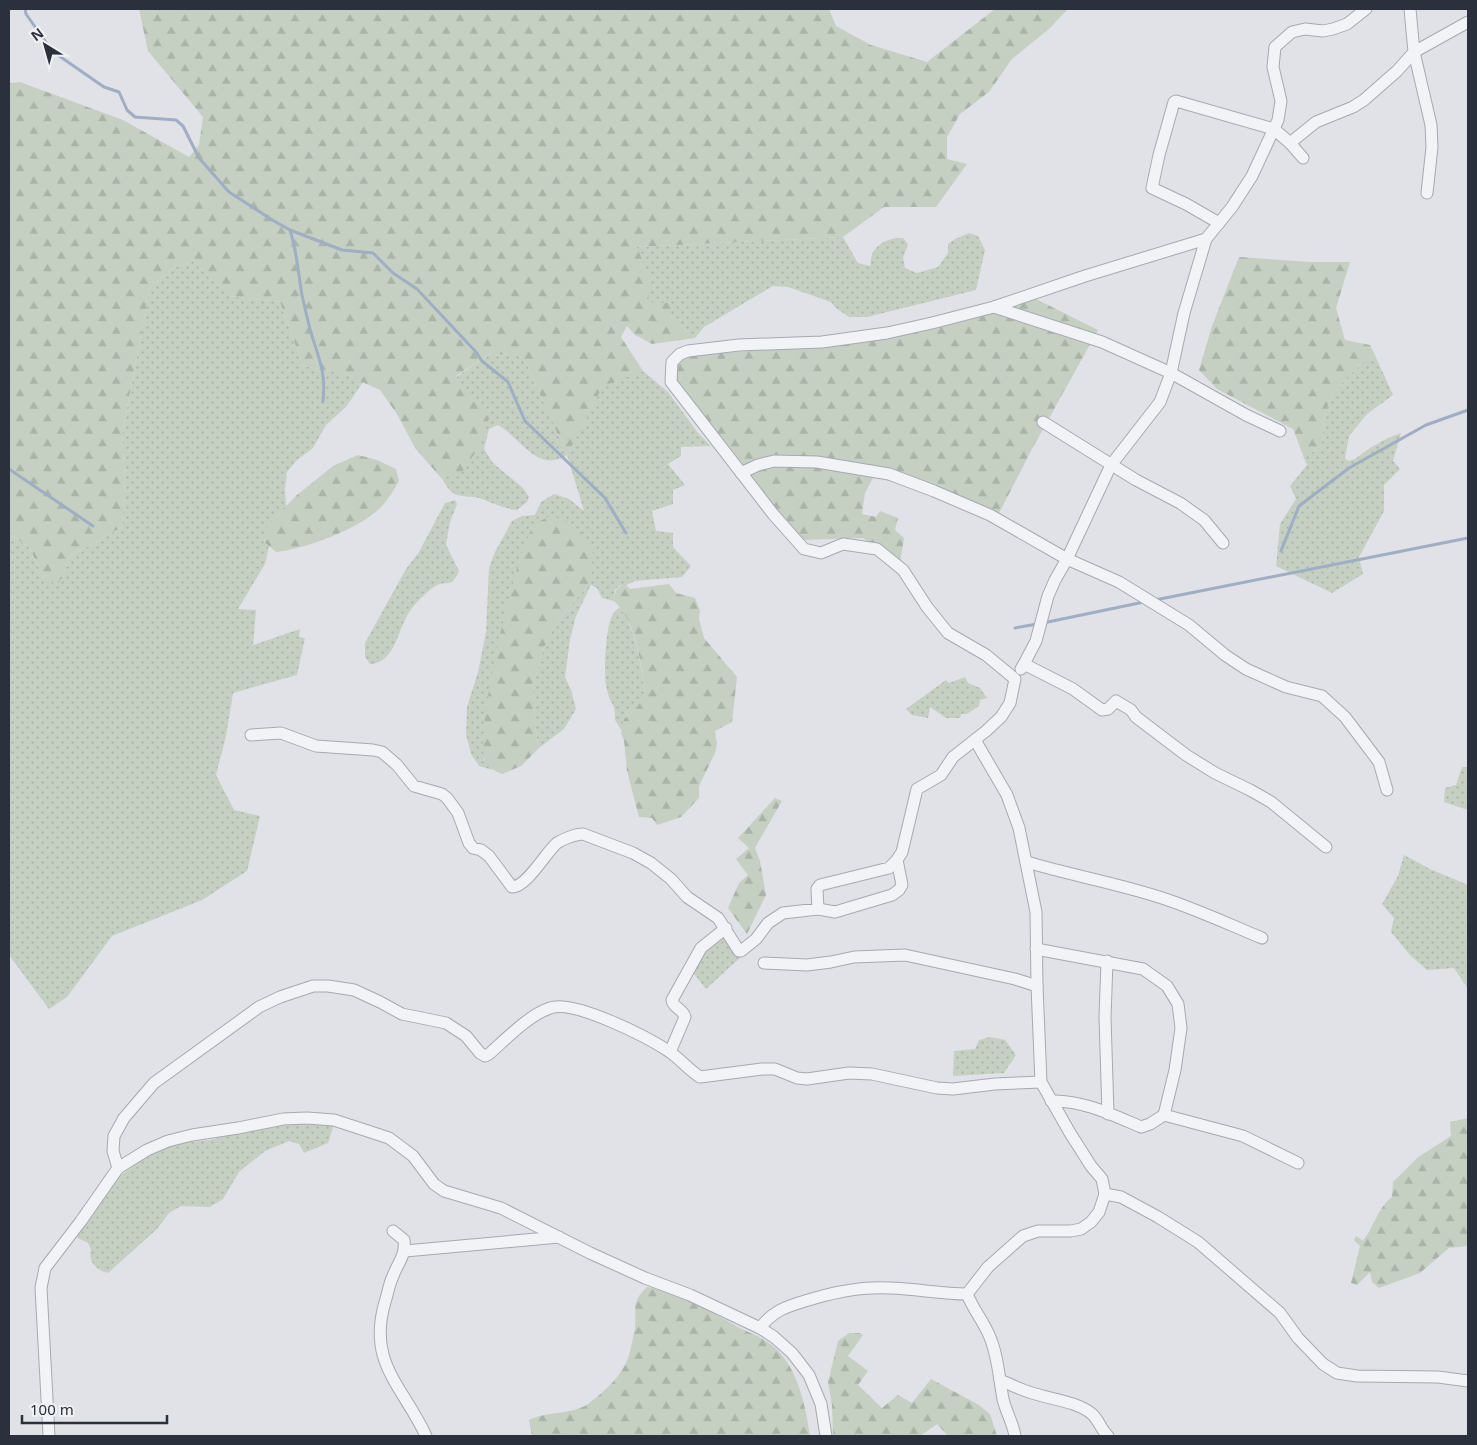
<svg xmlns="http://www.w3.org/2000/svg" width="1477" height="1445" font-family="'Noto Sans',sans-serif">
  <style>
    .grass { fill: url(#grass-dots) }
    .forest { fill: url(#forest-firs) }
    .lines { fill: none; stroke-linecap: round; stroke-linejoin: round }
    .stream { stroke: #9faec3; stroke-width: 3 }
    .minor-casing { stroke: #a6a9b1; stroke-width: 13 }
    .minor { stroke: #f2f3f6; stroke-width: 11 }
  </style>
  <defs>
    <pattern id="grass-dots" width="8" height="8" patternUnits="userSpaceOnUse" patternTransform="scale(1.25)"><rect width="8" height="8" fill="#c5d0c2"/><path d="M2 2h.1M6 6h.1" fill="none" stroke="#a9b3a8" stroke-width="1.8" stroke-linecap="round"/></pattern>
    <pattern id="forest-firs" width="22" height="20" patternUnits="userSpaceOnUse" patternTransform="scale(1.25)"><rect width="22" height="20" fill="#c5d0c2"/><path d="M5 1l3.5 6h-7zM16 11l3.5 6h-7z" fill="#a9b3a8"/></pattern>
  </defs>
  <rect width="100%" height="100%" fill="#e0e2e7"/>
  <g class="grass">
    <path d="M969 233 978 236 985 250 976 290 867 317H849L836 308 831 302 788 287 773 286 704 327 695 338 670 315 644 302 637 247 843 237 858 263 870 266C871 263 871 257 872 254 878 242 891 237 903 238L908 244 903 258 905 268 917 273 938 267 948 253V244L955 239Z"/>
    <polygon points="193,261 229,296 280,302 303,366 342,373 363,382 346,407 326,425 313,448 297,460 287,472 285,489 286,506 268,525 264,542 269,546 265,564 238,609 256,610 253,645 300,629 299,637 305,638 297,675 233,693 226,736 216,775 234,810 260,816 247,871 202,900 112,936 67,997 49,1009 9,955 9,534 29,547 44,578 63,577 69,557 122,527 125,478 122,435 150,287 174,268"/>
    <path d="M1374 353 1393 395 1367 414 1349 436 1345 458 1348 461 1355 459 1370 448 1388 438 1401 433 1393 461 1400 469 1384 485V511L1359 557 1363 574 1332 593 1276 566 1280 524 1296 499 1290 486 1307 465 1304 458 1322 445C1322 432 1324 411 1331 399 1338 384 1361 364 1374 353Z"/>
    <path d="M490 354 518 355 526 363 567 454 603 385 643 371 668 392 698 433 711 446 681 447V456L668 464 685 485 673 490V504L652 511 656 531 673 533V547L691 566 682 577 635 581 626 585 619 586 615 590 614 601 602 598 597 588 591 585 576 616 570 639 565 677 571 690 576 709 564 729 539 748C535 729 532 709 533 690 533 684 535 677 537 671 545 635 564 609 591 584L534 526 521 557 496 654 484 759 493 770 479 766 471 754 466 734 467 707 478 672 486 632 489 568 495 552 512 521 522 516 535 515 541 502 554 494 569 499 584 511 567 455C538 474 521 438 498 425L489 429 484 449 493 463 523 488 529 497 527 502 517 510C501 508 494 503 479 498 472 496 461 497 455 494 449 491 446 485 442 479L449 474 456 377Z"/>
    <path d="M455 500 457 504 450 522 446 545 459 571C451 590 447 579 435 586 426 593 416 602 410 611 397 629 396 663 370 664L365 657V643L406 569 419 552 445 503Z"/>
    <path d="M620 607C637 632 641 666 645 695L637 707 624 719 622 731 615 720C616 702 610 705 607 690 603 676 605 624 614 612 616 610 618 609 620 607Z"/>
    <polygon points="965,677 968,683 980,688 987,698 980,700 979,706 967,714 961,714 960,718 946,718 930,707 928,718 912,715 906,709 946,680 949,683"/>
    <polygon points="1462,767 1468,767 1468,810 1444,802 1445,788 1456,785"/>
    <polygon points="1404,855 1430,869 1468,885 1468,989 1454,968 1427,970 1410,955 1391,932 1394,918 1382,904 1398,876"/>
    <polygon points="725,930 742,956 706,989 692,971 696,959"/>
    <polygon points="990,1037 1005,1040 1016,1055 1004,1073 953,1076 954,1051 975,1049 979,1040"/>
    <path d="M315 1122 334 1124 328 1143 304 1153 299 1144 289 1141 265 1151 239 1172 223 1199 210 1207 181 1206 169 1213 157 1229 108 1273C96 1270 88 1262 91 1249L88 1243 78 1238 77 1232 120 1176 137 1163 156 1150 181 1143 210 1140 274 1124Z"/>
  </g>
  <g class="forest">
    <polygon points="139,9 829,9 836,26 871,45 927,62 995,9 1068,9 1049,29 1012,59 989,92 960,114 947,137 947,159 967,164 936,207 884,207 843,237 637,247 653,287 645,302 671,303 670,315 695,338 652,344 635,335 627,326 621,337 643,371 603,386 567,455 526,363 518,355 490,354 456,376 489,418 480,446 461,473 449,474 442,479 415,448 397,414 380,390 342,373 303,366 280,302 229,296 193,261 174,268 150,287 122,435 125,478 122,527 69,557 63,577 56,584 44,578 29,547 9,534 9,83 20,82 123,120 189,157 199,145 203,117 148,51"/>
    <path d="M1239 257 1311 262H1350L1336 308 1345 340 1370 345 1374 353C1361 364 1338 384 1331 399 1324 411 1322 432 1322 445L1304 458 1293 429 1217 389 1199 370 1212 326Z"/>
    <polygon points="1030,296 1098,330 1032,449 995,521 920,491 874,476 865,493 862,514 876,517 880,511 898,518 895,530 904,538 900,563 863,538 802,540 768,504 674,377 678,360 685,356 851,343"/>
    <path d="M358 455 377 460 396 469 399 481C394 489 388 500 381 507 361 528 306 549 276 552L264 542 268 524 297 495 333 466Z"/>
    <path d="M549 517 564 519 579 530 593 550 591 584C564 609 545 635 537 671 535 677 533 684 533 690 532 709 535 729 539 748L521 766 502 774C494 771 486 766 484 757 477 722 514 558 533 527 536 522 544 519 549 517Z"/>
    <path d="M669 584 676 593 695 598 700 611 699 619 704 638 737 677 732 722 715 731 717 744 715 753 699 786V798L681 817 657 825 652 818 639 817 627 771 624 740 621 734 624 719 637 707 645 695C641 664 637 623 614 601 615 591 616 586 626 585L630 589Z"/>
    <polygon points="775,798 782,801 755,848 760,861 766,895 747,934 728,908 739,883 748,875 736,859 749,848 738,838"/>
    <path d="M1468 1118V1246L1449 1248 1420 1273 1379 1288 1372 1282 1370 1272 1357 1285 1351 1283 1360 1246 1354 1240 1356 1236 1363 1241C1374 1227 1377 1209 1392 1197L1393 1182 1417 1158 1451 1136 1450 1122Z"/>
    <path d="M647 1287C681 1292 712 1313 742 1329 753 1334 767 1340 775 1348 798 1368 806 1408 810 1436H532L529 1420C547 1411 571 1415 588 1404 603 1393 622 1376 628 1358 631 1349 633 1338 635 1328 637 1308 630 1303 647 1287Z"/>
    <polygon points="849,1333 859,1333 863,1335 848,1356 868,1371 858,1385 882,1408 898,1395 912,1403 931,1379 979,1405 990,1414 997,1436 948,1436 937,1424 920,1436 833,1436 832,1405 828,1382 838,1341"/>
  </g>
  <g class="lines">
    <g class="stream">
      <polyline points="25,9 26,14 52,51 104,87 119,92 127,110 135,117 176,120 183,126 199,158 229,192 274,221 290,230 342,250 373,253 393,273 417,289 476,352 482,361 508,382 525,421 605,498 626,533"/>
      <path d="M290 230C297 252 298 272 302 295 305 308 308 323 312 336 320 361 326 375 323 401"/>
      <polyline points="9,469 93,526"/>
      <polyline points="1281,551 1299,506 1349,468 1426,425 1468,410"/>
      <polyline points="1155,600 1468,538"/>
      <polyline points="1043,623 1144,602"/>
      <polyline points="1015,628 1037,624"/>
    </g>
    <defs>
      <g id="minor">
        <polyline points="1410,9 1414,52 1431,125 1432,147 1427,193"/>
        <polyline points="1290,143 1316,122 1353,107 1364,100 1397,71 1414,52 1468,22"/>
        <polyline points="1219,223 1186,204 1152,188 1159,155 1174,102 1176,101 1274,129 1290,143 1303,158"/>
        <polyline points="994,307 1102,342 1171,373 1246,415 1280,431"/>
        <polyline points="1043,422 1136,480 1180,503 1204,520 1223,543"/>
        <polyline points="741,473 758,465 774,461 817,462 889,474 934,491 990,515 1067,559 1119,582 1189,625 1225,655 1246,669 1286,687 1322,696 1345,717 1379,762 1387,790"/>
        <polyline points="1024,664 1036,641 1048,596 1055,580 1067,559 1111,465 1160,402 1171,373 1184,313 1206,239"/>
        <polyline points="1021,669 1024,664 1073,689 1102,710 1108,709 1116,701 1131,710 1136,717 1186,755 1215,773 1250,790 1271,802 1326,847"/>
        <path d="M251 735 281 733 316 746 373 750 382 752 397 765 414 786 442 794 447 798 458 813 469 843 473 848 481 850 489 856 512 887C527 887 546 852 557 843 563 839 576 834 583 834L633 853 651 863 671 879 687 897 718 918 739 951H741L756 939 768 923 783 913 818 909 817 889 820 885 889 868 897 860 902 852 917 789 941 775 953 757 986 731 1001 717 1010 703 1015 679 986 655 948 633 927 607 903 570 877 549 843 544 821 553 804 549 773 514 671 382 672 362 680 354 688 351 739 345 822 342 887 333 932 323 994 307 1085 276 1206 239 1232 207 1252 176 1278 120 1281 101 1273 67 1275 47 1292 32 1305 29 1323 31 1333 29 1347 24 1366 9"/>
        <path d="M1027 862C1070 875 1116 883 1159 897 1194 908 1228 924 1262 938"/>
        <polyline points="818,909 835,912 892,895 899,890 902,885 897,860"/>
        <polyline points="1036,949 1143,969 1167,986 1178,1004 1181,1028 1175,1070 1164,1115"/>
        <polyline points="1107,961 1105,1017 1108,1114"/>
        <polyline points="764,963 807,965 831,962 854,957 905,955 1015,979 1037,986"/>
        <path d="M670 1052 685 1017C683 1009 673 1008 672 1000L701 948 726 928"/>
        <path d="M1051 1101C1083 1100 1113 1115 1141 1127L1150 1124 1164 1115 1243 1136 1298 1163"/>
        <path d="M118 1168 113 1151 114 1136 124 1118 154 1083 259 1007 280 997 313 986H328L354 990 380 1002 402 1014 446 1023 466 1036 480 1053 485 1056 489 1054C506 1039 529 1015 550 1008 574 999 649 1038 670 1052 681 1060 689 1070 700 1077L762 1069H775L797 1078 807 1079 849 1073 872 1074 937 1088 953 1089 995 1084 1041 1082"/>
        <polyline points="1105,1194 1121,1197 1158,1217 1198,1242 1280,1313 1298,1338 1323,1364 1337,1373 1357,1376 1438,1377 1468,1381"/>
        <path d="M393 1231 404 1240C406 1256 398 1262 393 1276 389 1284 388 1293 385 1302 367 1363 403 1386 426 1436"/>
        <polyline points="405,1251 559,1237"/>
        <path d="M967 1294C973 1309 983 1321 989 1335 998 1355 999 1378 1003 1399 1006 1412 1013 1423 1015 1436"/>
        <path d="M760 1328C773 1311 785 1307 805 1301 833 1292 862 1286 891 1288 917 1289 942 1294 967 1294L988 1267 1023 1236 1038 1231H1071L1081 1229 1091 1222 1099 1212 1105 1194 1102 1179 1091 1166 1070 1133 1041 1082 1037 986 1036 912 1019 828 1007 795 975 740"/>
        <path d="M1000 1380C1010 1384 1019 1389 1029 1392 1048 1399 1077 1401 1092 1414 1099 1420 1101 1430 1108 1436"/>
        <polyline points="49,1436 41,1288 45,1268 81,1221 118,1168 147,1150 168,1141 192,1135 238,1128 283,1119 307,1118 334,1120 389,1138 413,1156 434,1184 444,1191 501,1208 590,1253 645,1278 690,1295 760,1328 774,1337 792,1353 809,1375 821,1404 826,1436"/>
      </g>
    </defs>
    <use href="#minor" class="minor-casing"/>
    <use href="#minor" class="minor"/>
  </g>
  <rect width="1477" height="1445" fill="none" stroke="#2b303d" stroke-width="20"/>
  <g transform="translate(45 45) rotate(323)" stroke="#eff1f5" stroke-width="4" paint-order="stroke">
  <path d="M0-4L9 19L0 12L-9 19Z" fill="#2b303d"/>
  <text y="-8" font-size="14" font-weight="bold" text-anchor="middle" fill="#2b303d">N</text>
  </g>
  <path d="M22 1415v8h145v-8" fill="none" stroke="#2b303d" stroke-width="2.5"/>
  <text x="30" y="1415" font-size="15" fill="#2b303d" stroke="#eff1f5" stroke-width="4" paint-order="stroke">100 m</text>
</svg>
